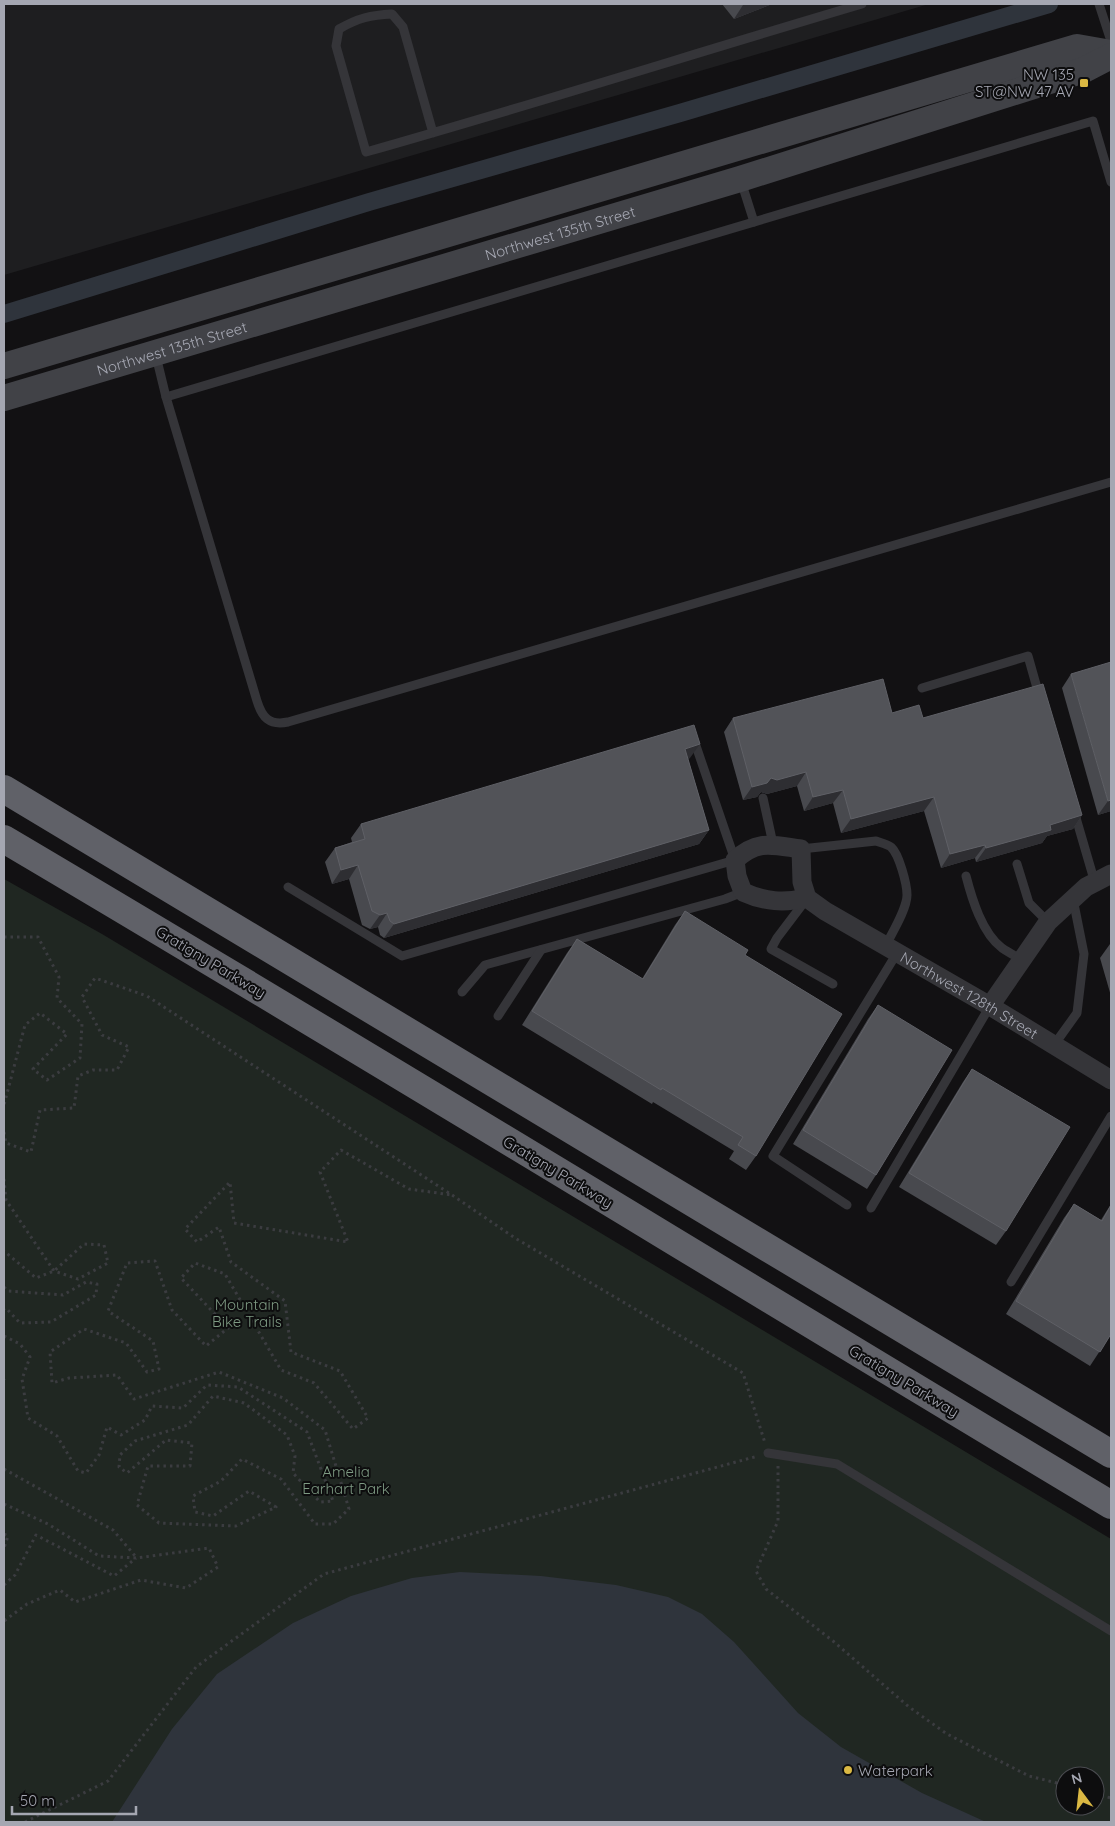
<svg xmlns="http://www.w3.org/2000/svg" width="1115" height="1826" font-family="Quicksand,sans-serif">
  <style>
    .built { fill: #1e1e20 }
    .green { fill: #202722; fill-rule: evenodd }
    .water { fill: #2f343c }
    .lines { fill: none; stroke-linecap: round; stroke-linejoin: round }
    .canal { stroke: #2f343c; stroke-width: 18 }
    .path { stroke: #3b3c40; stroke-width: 3; stroke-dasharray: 2.5 4; stroke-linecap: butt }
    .lane { stroke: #353539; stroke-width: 9 }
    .street { stroke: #353539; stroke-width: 19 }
    .secondary { stroke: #414247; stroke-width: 26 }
    .highway { stroke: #606168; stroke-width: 28 }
    .wall { fill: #48494e }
    .shaded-wall { fill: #2e2e32 }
    .building { fill: #525358; stroke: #5f6066 }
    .poi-dot { fill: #dab843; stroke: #0d0d0e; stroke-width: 2 }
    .labels { text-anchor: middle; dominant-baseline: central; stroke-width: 4; stroke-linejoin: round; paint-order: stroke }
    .poi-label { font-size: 15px; fill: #a5a7b2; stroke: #0d0d0e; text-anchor: end }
    .street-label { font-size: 15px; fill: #a5a7b2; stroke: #0d0d0e }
    .park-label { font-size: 15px; fill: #7e9a83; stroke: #0d0d0e }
  </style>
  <rect width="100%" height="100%" fill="#121113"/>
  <polygon class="built" points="4,4 929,4 4,275"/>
  <path class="green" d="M4 879 102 934 1111 1539V1822H4ZM1065 1776H1095V1806H1065Z"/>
  <polygon class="water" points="460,1572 541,1576 616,1585 668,1597 702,1614 734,1642 798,1713 841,1747 922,1793 986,1822 112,1822 172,1729 217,1674 293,1623 351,1596 412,1578"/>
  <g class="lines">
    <polyline class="canal" points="4,314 369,202 680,113 1049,4"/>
    <g class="path">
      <polyline points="4,937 38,937 59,977 57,998 82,1024 80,1058 47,1080 33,1069 67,1034 40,1013 25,1025 4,1105"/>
      <polyline points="4,1132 6,1143 31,1152 40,1110 74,1108 78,1076 93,1070 117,1070 129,1047 102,1035 82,997 95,978 147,996 452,1195 515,1238 743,1373 765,1443"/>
      <polyline points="4,1179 6,1200 54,1271 78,1279 108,1263 104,1245 84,1244 54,1271 36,1278 4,1251"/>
      <polyline points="4,1287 8,1291 63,1295 86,1282 97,1284 96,1295 51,1322 20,1323 6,1308 4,1309"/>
      <polyline points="4,1336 20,1344 30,1357 22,1379 28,1418 57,1436 78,1471 86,1473 99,1455 107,1427 121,1435 145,1420 152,1406 183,1408 207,1385 238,1387 307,1432 333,1501 320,1502 293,1473 295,1456 287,1435 244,1403 213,1396 188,1425 135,1441 120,1455 119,1467 127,1473 166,1440 192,1443 190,1466 148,1466 137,1505 159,1523 236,1526 276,1507 249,1491 213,1516 195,1512 193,1496 221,1481 242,1459 281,1479 315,1524 333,1524 349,1509 325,1430 283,1398 219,1372 134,1399 117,1375 69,1378 52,1383 50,1352 84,1329 126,1343 147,1372 159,1369 153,1341 108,1311 127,1263 155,1261 172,1310 206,1346 228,1328 181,1278 195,1263 225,1274 281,1370 314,1383 353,1429 368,1418 340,1371 291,1352 285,1301 231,1262 219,1227 197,1242 185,1229 230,1182 234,1223 348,1242 320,1172 341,1150 409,1189 452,1195"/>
      <polyline points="4,1379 4,1380"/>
      <polyline points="778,1466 778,1521 756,1571 766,1589 833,1641 909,1707 947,1734 1029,1776 1065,1785"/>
      <polyline points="4,1469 113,1530 136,1557"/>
      <polyline points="4,1504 48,1524 99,1556 137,1558 209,1548 218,1567 186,1588 141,1580 75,1602 60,1590 27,1604 4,1621"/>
      <polyline points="4,1534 8,1536 4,1548"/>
      <polyline points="4,1585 15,1575 36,1535 114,1576 136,1558"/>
      <polyline points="1095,1794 1111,1798"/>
      <polyline points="25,1822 108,1781 196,1667 324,1574 758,1456"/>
    </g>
    <g class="lane">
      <polyline points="1099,4 1111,41"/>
      <path d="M433 133 403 27 392 14C371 15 358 18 339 29L336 46 366 152C532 105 696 53 862 4"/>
      <polyline points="741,181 754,222"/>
      <path d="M1111 182 1093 121 166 397 257 701C262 717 269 726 288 722L1111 482"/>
      <polyline points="156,356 166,397"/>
      <polyline points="922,688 1028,656 1039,695"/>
      <polyline points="763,798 773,844"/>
      <polyline points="1074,811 1095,883"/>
      <path d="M801 849 876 841C881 843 887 844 891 847 899 854 907 884 907 895 907 909 892 933 886 945"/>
      <polyline points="1017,864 1029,903 1048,922"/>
      <path d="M966 876C972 899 982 933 1002 948 1008 952 1015 956 1022 960"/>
      <polyline points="288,887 402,956 735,860 694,740"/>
      <polyline points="805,901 777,938 771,949 833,984"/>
      <polyline points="462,992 485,965 725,899 743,892"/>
      <polyline points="498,1016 541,950"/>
      <polyline points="1054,1045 1077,1013 1084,954 1073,899"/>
      <polyline points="847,1205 773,1156 897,953"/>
      <polyline points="871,1208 990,1006"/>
      <polyline points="1011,1282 1111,1116"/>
      <polyline points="768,1453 837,1464 1111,1631"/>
    </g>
    <g class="street">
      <path id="s1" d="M807 898 802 882 801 849C772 845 758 839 735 860L737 876 743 892C765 902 784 903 807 898L825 911 990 1006 1111 1080"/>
      <polyline points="990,1006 1048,922 1086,887 1111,874"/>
    </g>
    <g class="secondary">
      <polyline points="4,366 1077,47 1111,53"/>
      <path id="s2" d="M4 398 740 179 1084 70 1111 56"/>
    </g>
    <g class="highway">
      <polyline points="4,789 1111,1454"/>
      <path d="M4 839C375 1058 742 1284 1111 1505"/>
    </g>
  </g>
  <g class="wall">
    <polygon points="722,4 772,4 734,19"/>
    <polygon points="1071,674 1111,811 1098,815 1062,688"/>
    <polygon points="892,713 923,718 1082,815 1073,829 1047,836 1042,843 976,862 975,858 941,868 924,811 841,833 833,803 804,811 797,786 767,794 761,792 757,797 743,800 724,732 733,718"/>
    <polygon points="690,758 688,759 709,830 699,844 384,938 380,935 378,927 370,929 362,925 349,879 332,884 325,862 335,848 352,842 351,838 361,824"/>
    <polygon points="685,911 745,955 756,1156 746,1170 729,1159 734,1151 653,1102 652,1104 522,1025 567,953 577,939 642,979 675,925"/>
    <polygon points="1110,944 1111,944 1111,996 1100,958"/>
    <polygon points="878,1005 876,1175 867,1189 793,1144 868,1019"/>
    <polygon points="972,1069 1006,1231 996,1245 899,1187 963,1082"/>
    <polygon points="1074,1204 1101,1220 1111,1204 1111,1334 1090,1366 1006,1314 1064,1218"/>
  </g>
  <g class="shaded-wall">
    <polygon points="747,4 772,4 734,19 743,5"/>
    <polygon points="700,744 690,758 675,763 685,749"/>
    <polygon points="806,772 797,786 767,794 761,792 757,797 743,800 752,787 771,778"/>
    <polygon points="843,790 833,803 804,811 813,797"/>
    <polygon points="934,797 924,811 841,833 851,819"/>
    <polygon points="1111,800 1111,811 1098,815 1108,801"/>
    <polygon points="1082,815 1073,829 1047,836 1042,843 976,862 986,848 1050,825"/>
    <polygon points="709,830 699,844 384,938 394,924"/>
    <polygon points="985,845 975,858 941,868 950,854"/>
    <polygon points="358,865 349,879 332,884 341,870"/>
    <polygon points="387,913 378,927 370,929 380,915"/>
  </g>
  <g class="building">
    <polygon points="1111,662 1111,800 1108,801 1071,674"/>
    <polygon points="883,679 892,713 919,705 923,718 1043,684 1082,815 1050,825 1051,830 986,848 985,845 950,854 934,797 851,819 843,790 813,797 806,772 777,780 771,778 767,783 752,787 733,718"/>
    <polygon points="694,725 700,744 685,749 709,830 394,924 390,921 387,913 380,915 372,911 358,865 341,870 335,848 365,839 361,824"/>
    <polygon points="685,911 748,950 745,955 842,1014 756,1156 738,1145 743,1137 662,1088 661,1090 532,1011 577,939 643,979"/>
    <polygon points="878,1005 952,1050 876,1175 803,1130"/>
    <polygon points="972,1069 1070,1127 1006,1231 909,1173"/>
    <polygon points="1074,1204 1102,1221 1111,1205 1111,1334 1100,1352 1016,1301"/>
  </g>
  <g class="poi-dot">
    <rect x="1079" y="78" width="10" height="10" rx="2.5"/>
    <circle cx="848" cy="1770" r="5"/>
  </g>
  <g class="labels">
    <g class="poi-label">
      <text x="1074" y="74">NW 135<tspan x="1074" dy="17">ST@NW 47 AV</tspan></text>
      <text x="858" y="1770" text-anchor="start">Waterpark</text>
    </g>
    <g class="street-label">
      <text stroke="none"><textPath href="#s2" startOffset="580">Northwest 135th Street</textPath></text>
      <text stroke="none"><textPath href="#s2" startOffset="175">Northwest 135th Street</textPath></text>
      <text transform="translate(211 962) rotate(31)">Gratigny Parkway</text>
      <text stroke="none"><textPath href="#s1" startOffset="408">Northwest 128th Street</textPath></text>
      <text transform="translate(558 1172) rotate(31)">Gratigny Parkway</text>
      <text transform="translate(904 1381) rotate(31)">Gratigny Parkway</text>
    </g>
    <g class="park-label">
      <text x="247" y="1304">Mountain<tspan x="247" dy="17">Bike Trails</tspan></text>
      <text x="346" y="1471">Amelia<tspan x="346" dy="17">Earhart Park</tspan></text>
    </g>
  </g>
  <rect width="1115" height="1826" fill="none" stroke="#a5a7b2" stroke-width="10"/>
  <g transform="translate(1080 1791) rotate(345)"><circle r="24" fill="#0d0d0e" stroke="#4a4b50"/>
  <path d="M0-4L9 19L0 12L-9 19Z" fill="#dab843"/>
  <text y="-8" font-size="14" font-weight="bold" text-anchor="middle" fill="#a5a7b2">N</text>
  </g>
  <path d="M12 1806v8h124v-8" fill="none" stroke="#a5a7b2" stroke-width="2.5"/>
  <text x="20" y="1806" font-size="15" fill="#a5a7b2" stroke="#0d0d0e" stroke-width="4" paint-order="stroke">50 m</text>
</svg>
